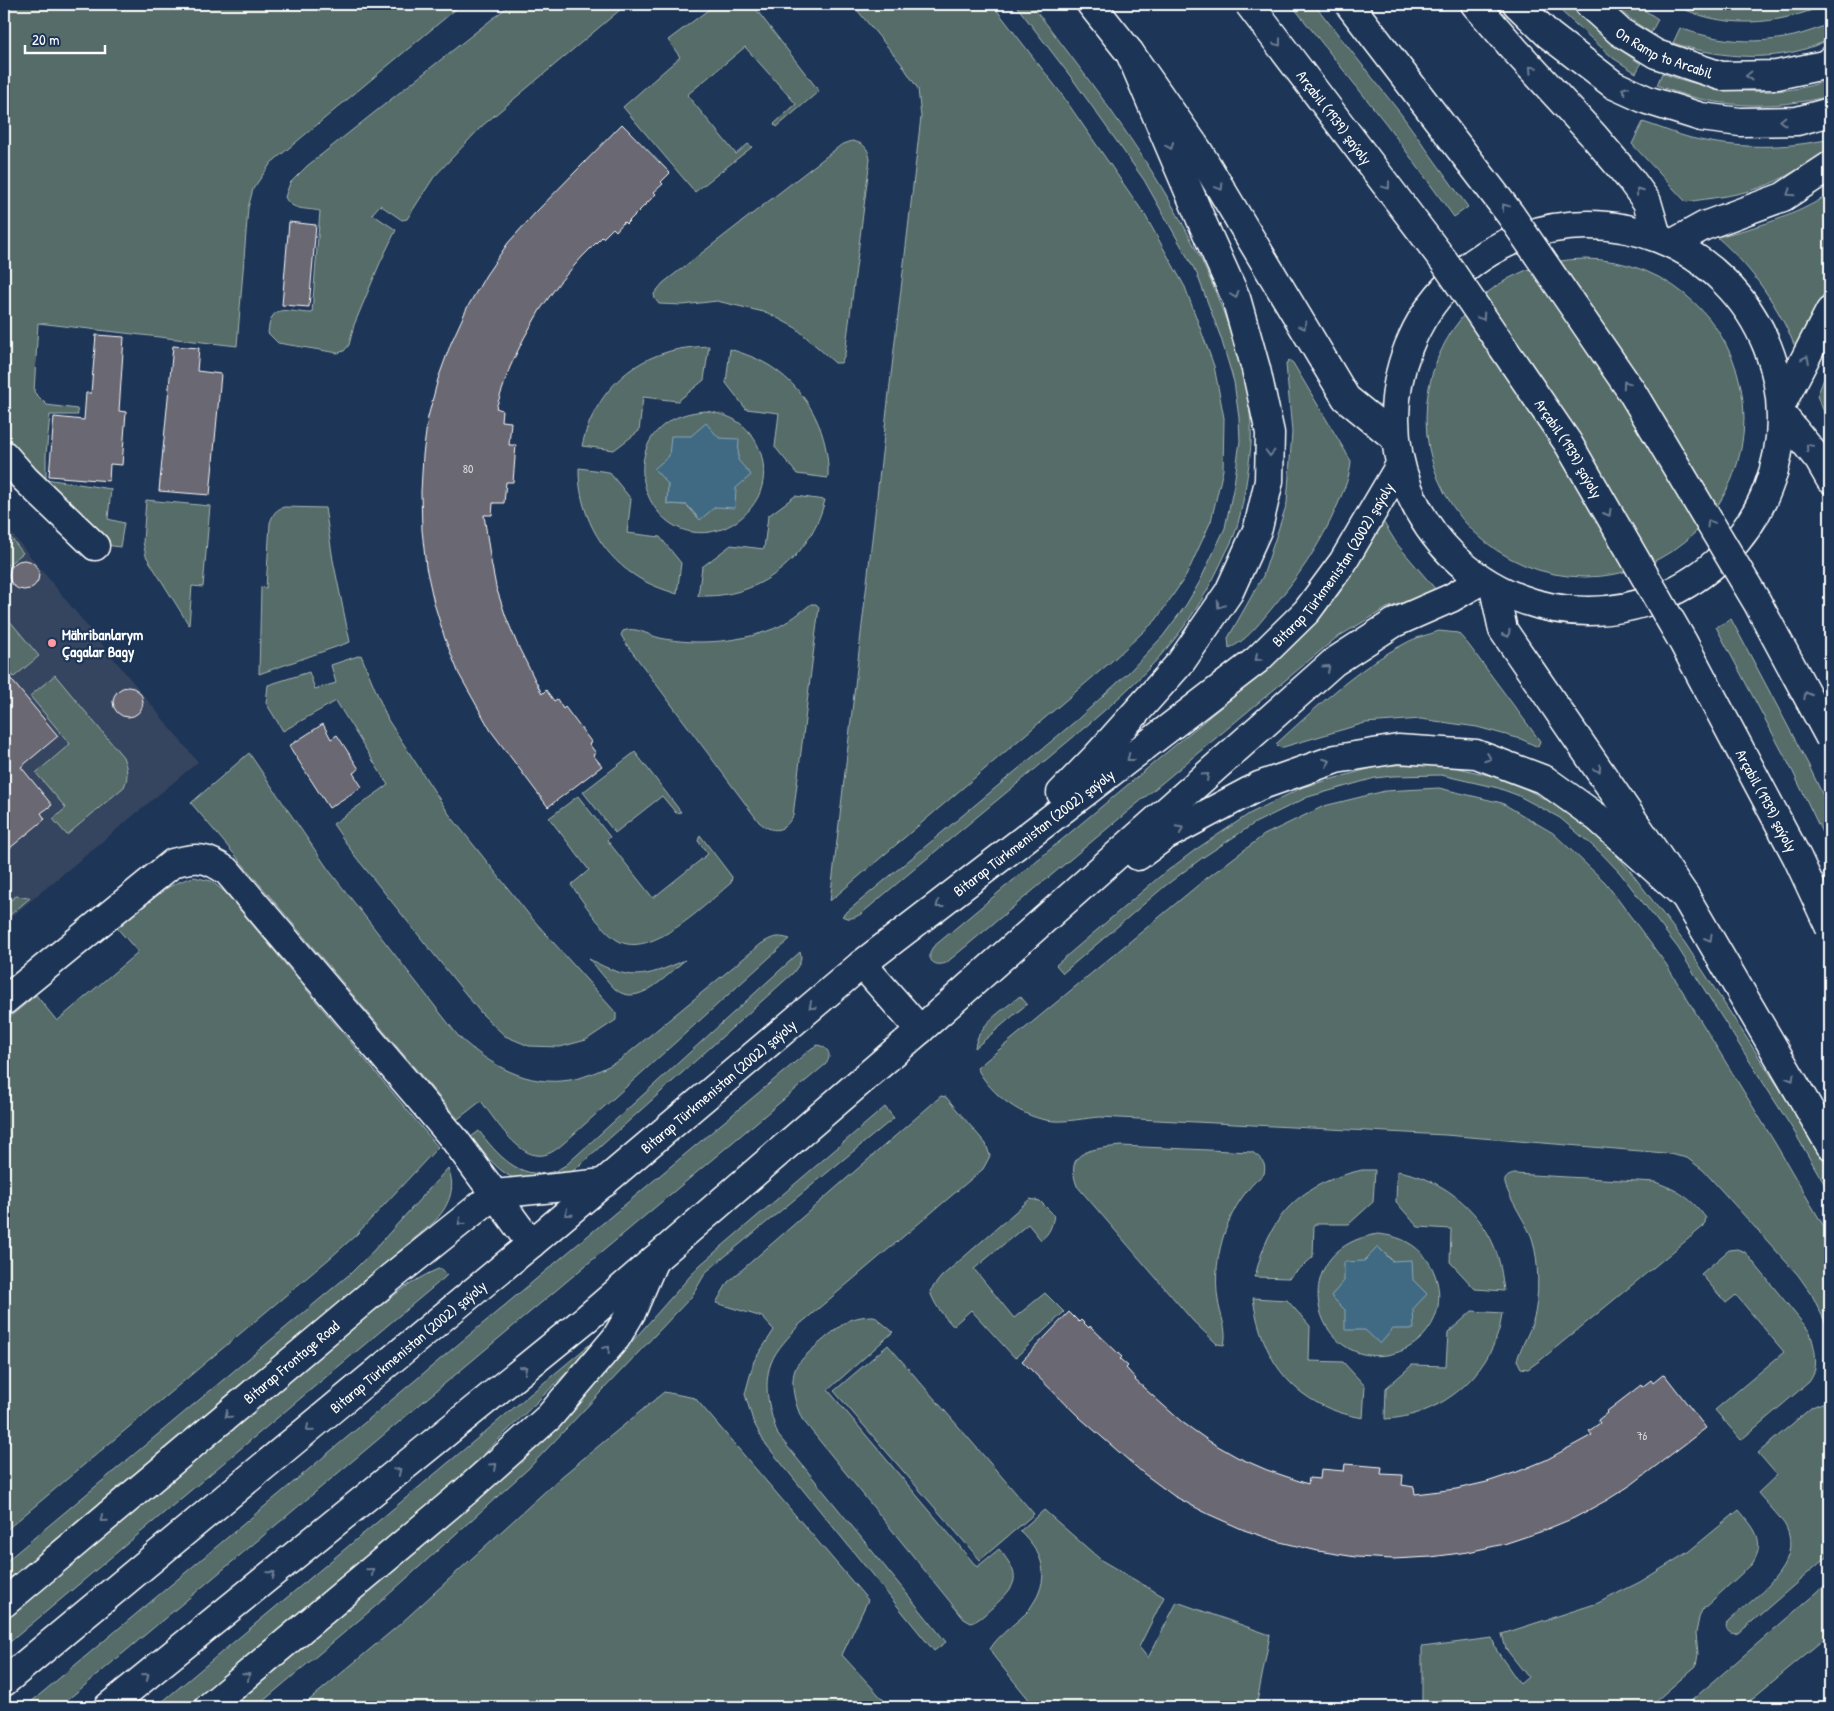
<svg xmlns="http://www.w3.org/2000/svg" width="1834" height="1711" font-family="'Patrick Hand',sans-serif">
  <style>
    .built { fill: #34445f }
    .green { fill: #546c69; stroke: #aab6b4; fill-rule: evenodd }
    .water { fill: #3f6b83; stroke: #8ca6b5 }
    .building { fill: #696773; stroke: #fff }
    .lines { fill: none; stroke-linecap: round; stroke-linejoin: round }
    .minor-casing { stroke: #fff; stroke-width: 31 }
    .major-casing { stroke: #fff; stroke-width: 31 }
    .minor { stroke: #1d3557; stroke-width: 28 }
    .major { stroke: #1d3557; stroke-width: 28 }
    .major-bridge-casing { stroke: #fff; stroke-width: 31; stroke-linecap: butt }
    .major-bridge { stroke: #1d3557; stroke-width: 28 }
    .oneway { stroke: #6c7c92 }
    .poi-dot { fill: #ff9aa2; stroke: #1d3557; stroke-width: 2 }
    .labels { text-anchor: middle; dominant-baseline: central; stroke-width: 4.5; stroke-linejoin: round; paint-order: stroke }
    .number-label { font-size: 12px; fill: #dad9dc }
    .street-label { font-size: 15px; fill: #fff; stroke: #1d3557 }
    .poi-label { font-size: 15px; font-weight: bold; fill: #fff; stroke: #1d3557; text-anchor: start }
  </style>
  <rect width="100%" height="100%" fill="#1d3557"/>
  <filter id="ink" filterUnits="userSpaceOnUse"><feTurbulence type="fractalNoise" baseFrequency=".02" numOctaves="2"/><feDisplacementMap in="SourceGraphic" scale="10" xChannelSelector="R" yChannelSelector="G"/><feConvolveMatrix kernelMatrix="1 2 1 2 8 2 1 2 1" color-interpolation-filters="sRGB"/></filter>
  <g filter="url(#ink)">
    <polygon class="built" points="4,524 198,762 4,923"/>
    <g class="green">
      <polygon points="4,4 462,4 271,163 253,189 248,208 237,346 38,323 34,392 47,405 77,409 78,415 50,415 46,455 46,479 111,489 108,519 124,523 120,547 99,544 4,441"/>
      <path d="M511 4H627L482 126 434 177 407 219 402 220 380 205 372 214 396 230 380 263 354 325 349 345 344 351 338 353 278 343 268 333C271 300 288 313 312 313L320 211C307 208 291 211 285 197L290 183 307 166Z"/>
      <polygon points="716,4 749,4 755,8 819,91 777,127 774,124 796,104 745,47 687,95 736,154 748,144 752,147 695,192 623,107 680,57 668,40"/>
      <polygon points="852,4 992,4 1060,92 1145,215 1185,287 1214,366 1224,418 1223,470 1211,521 1186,576 1156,620 1113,660 830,901 921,117 918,89 901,63"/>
      <path d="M1015 4H1031C1112 109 1201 225 1237 354 1245 383 1253 414 1251 444 1249 468 1243 510 1235 533 1232 542 1227 550 1223 559 1209 589 1194 615 1173 641 1135 688 1086 726 1040 765 980 814 920 864 861 914 854 918 849 920 842 916L1078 719 1129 672 1163 636 1186 605 1199 583 1225 528 1234 485 1240 441 1239 418 1234 382 1221 338 1197 274 1144 180 1074 81Z"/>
      <polygon points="1291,4 1314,4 1401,114 1468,207 1454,217 1387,125"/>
      <polygon points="1553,4 1568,4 1619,49 1641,64 1636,73 1613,58"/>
      <polygon points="1613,4 1635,4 1658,19 1651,33 1629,18"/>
      <path d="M1673 4H1827C1777 26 1722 30 1673 4Z"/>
      <path d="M1830 23V39C1781 64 1723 59 1673 43L1680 28C1729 46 1783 46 1830 23Z"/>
      <path d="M1662 73C1710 92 1781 100 1830 79V96C1772 110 1713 109 1657 85Z"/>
      <path d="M1643 122C1659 127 1675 134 1691 138 1737 149 1784 149 1830 139V150C1807 163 1784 180 1759 188 1735 196 1711 198 1686 202L1632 144Z"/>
      <path d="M852 141C864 143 868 148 870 159L845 354 841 363H835L796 328 768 313 717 301 683 305 659 304 655 299 654 294 663 283 841 145Z"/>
      <path d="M1830 194V282L1796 349C1778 305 1753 269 1717 237 1761 226 1792 217 1830 194Z"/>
      <circle cx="1585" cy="418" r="159"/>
      <path d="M709 346 704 380 678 401 643 397 639 431 614 450 582 446C591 404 621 366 664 353 678 348 693 347 709 346Z"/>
      <path d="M730 349C745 354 760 359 773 368 809 392 830 435 828 478L797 474 775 447 779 413 746 409 726 383Z"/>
      <path d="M1289 360 1293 363 1351 461C1350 477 1344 489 1338 504 1319 548 1298 577 1268 613 1258 625 1244 643 1229 648L1228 638 1263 576 1287 503 1292 432 1286 364Z"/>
      <polygon points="1830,364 1830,425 1817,396"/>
      <path d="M706 411C717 413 726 415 735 420 761 435 771 471 758 497 750 512 738 523 722 529 640 557 602 417 706 411ZM668 484 700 520 687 505 667 504Z"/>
      <path d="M579 468 609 472 631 499 627 533 660 537 681 563 677 594C662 589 647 584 634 575 599 552 578 510 579 468Z"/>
      <path d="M795 496 825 500C813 549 772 589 721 595 714 596 706 596 698 596L702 567 731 545 764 549 768 516Z"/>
      <polygon points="146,500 210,506 203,587 192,586 189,625 146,556 143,542"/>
      <path d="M284 507 325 508 333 560 350 642 259 674 261 587 266 588 270 523C273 514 275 510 284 507Z"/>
      <path d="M1379 515 1397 544 1437 591 1387 608 1336 638 946 963C933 968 925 958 933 947L1281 657 1324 613 1345 585Z"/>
      <polygon points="4,529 23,553 4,568"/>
      <path d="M811 604H816L819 607 793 816C784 832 773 834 759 822L627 645 621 635 623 631C636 626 647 635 660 638 697 646 745 642 780 626 791 620 801 612 811 604Z"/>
      <polygon points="4,614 39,656 14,677 4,665"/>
      <polygon points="1731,619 1808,764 1830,810 1830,849 1793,772 1716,627"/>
      <path d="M1439 631 1458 633 1468 644 1540 741 1538 747 1521 739 1477 727 1421 719 1365 723 1280 748 1276 744C1317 707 1357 668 1406 643 1416 637 1428 635 1439 631Z"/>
      <polygon points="361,655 388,720 449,814 530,916 616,1013 616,1020 586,1040 560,1047 529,1046 505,1036 481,1013 355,856 333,824 388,785 336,701 283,731 266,703 268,685 309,672 315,689 336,683 331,665"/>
      <path d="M55 675 123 757C127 768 129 776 124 787L67 835 53 819 66 808 36 773 70 744 30 696Z"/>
      <polygon points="635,752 681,812 676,813 662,796 615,833 583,792"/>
      <path d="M249 753 328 869 459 1037C490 1065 527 1087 570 1080 588 1077 605 1068 620 1060L761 944C772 937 777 935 790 939L564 1143C556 1150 547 1157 536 1155 516 1153 493 1117 481 1101L458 1119 191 803Z"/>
      <polygon points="1441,764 1501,778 1517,784 1565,810 1608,846 1627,867 1685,943 1805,1128 1830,1171 1830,1194 1795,1133 1678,948 1620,873 1601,853 1560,818 1517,795 1498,788 1441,775 1393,776 1375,778 1308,797 1255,823 1202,858 1165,886 1063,973 1056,965 1158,878 1195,850 1249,814 1303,787 1372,768 1391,765"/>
      <path d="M1439 788 1502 803 1553 833 1605 882 1666 964 1775 1143 1830 1237V1332L1812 1295 1798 1275 1703 1170 1687 1158 1665 1153 1445 1135 1100 1117C1085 1118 1068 1122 1054 1121 1023 1119 991 1095 977 1068L1203 881 1264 835 1324 806 1385 791Z"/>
      <path d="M578 796 610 837 607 840 653 898 708 854 698 841 700 835 732 877 731 883C707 903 650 961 617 940 601 930 583 901 571 885L589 870 549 818Z"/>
      <path d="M194 877 211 881 225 892 438 1147 356 1235 329 1259 4 1532V1022L36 995 57 1021 138 952 117 928C142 907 162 885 194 877Z"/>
      <polygon points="16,896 30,898 4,920 4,906"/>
      <path d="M800 952C803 961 798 966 793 973L571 1173C560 1175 538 1183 528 1182 503 1180 486 1155 471 1137L479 1131C497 1154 518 1180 552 1172 557 1171 562 1167 566 1165Z"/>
      <path d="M589 959C630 981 643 979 685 960 668 974 638 1009 615 989 606 980 598 969 589 959Z"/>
      <path d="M1020 996 1027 1004 975 1048C977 1025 1003 1010 1020 996Z"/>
      <path d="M818 1045C829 1048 832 1055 826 1064L59 1707H25L812 1048Z"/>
      <path d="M941 1096 946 1097 986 1144 990 1156 983 1169 799 1325C790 1336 776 1349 771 1363 762 1387 770 1412 778 1435L946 1642 934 1651 764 1442 753 1421 745 1394 754 1361 774 1330 762 1317 716 1303 728 1282Z"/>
      <polygon points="885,1107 894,1118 706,1272 692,1296 528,1469 377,1605 256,1707 228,1707 559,1424 700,1265"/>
      <path d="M1121 1146 1252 1152C1261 1158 1267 1163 1264 1174 1229 1201 1211 1256 1218 1300 1220 1316 1228 1329 1224 1345L1217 1344 1193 1321 1077 1186C1063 1149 1094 1149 1121 1146Z"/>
      <path d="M448 1168C457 1189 448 1207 434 1222L4 1583V1563L351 1273 373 1251Z"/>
      <path d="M1362 1170H1375L1373 1202 1349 1224H1314L1313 1257 1289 1278 1255 1277C1269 1215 1300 1184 1362 1170Z"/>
      <path d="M1397 1171C1439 1177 1478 1207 1494 1246 1500 1260 1502 1275 1504 1291L1475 1289 1450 1262 1451 1229 1418 1227 1396 1202Z"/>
      <path d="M1514 1174 1655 1182C1678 1190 1691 1198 1706 1218L1704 1226 1542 1359 1528 1369 1521 1368 1517 1360C1521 1346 1529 1334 1533 1321 1540 1299 1539 1259 1532 1238 1528 1226 1502 1187 1505 1180 1507 1176 1510 1175 1514 1174Z"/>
      <path d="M1030 1199 1040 1201 1054 1215C1052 1226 1050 1233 1041 1240L1028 1224 974 1269 1014 1318 1045 1293 1064 1312 1015 1358 971 1310 953 1326C943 1315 934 1305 930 1291L941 1277Z"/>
      <path d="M1378 1234C1388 1235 1398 1237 1407 1242 1438 1258 1449 1302 1428 1330 1418 1344 1404 1352 1387 1355 1311 1366 1284 1248 1378 1234ZM1378 1247 1413 1280V1309L1331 1296Z"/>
      <path d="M1737 1249 1745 1252 1810 1332C1815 1349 1820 1367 1809 1382L1741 1440 1715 1410 1784 1352 1736 1295 1726 1303 1701 1274 1729 1250Z"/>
      <path d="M438 1269H442L447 1275 444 1278 4 1647V1619L354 1327C380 1307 407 1282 438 1269Z"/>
      <path d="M1253 1298 1287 1300 1310 1326 1309 1361 1343 1362 1365 1386 1363 1418C1296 1407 1262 1363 1253 1298Z"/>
      <path d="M1472 1311 1502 1313C1501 1320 1500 1328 1497 1336 1481 1383 1435 1417 1385 1419L1386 1388 1412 1365 1446 1366 1448 1333Z"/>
      <path d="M874 1316 893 1332 828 1390 977 1567 999 1549C1022 1577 1018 1584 993 1607 986 1613 980 1620 971 1623L964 1619 802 1419C795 1404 789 1383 796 1367 800 1358 839 1326 848 1321 857 1317 865 1316 874 1316Z"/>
      <polygon points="589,1345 585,1355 455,1482 186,1707 156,1707"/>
      <polygon points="888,1345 1034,1514 980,1560 834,1391"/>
      <polygon points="664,1392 695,1398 868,1600 842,1655 890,1707 301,1707 399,1625 561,1477"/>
      <path d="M1822 1403H1830V1554L1739 1633C1729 1636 1722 1628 1729 1620 1754 1598 1806 1564 1785 1525 1778 1514 1766 1503 1758 1493L1777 1475 1758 1453 1812 1407Z"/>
      <path d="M1044 1510 1101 1560 1164 1597 1139 1647 1148 1658 1177 1602 1270 1635 1256 1707H1035L995 1658 990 1649C1000 1633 1017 1623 1029 1610 1032 1606 1034 1601 1037 1597 1050 1570 1040 1550 1020 1531Z"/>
      <path d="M1739 1510C1754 1528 1767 1541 1752 1564L1702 1610 1699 1618 1696 1633 1698 1654 1696 1666 1649 1707H1422V1647L1492 1638 1497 1651 1520 1684 1528 1677 1506 1649 1502 1634 1598 1603 1640 1582 1688 1552Z"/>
      <polygon points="1830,1581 1830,1634 1742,1707 1684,1707"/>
    </g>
    <g class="water">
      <polygon points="706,423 719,438 739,439 738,460 751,475 736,488 735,508 715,507 700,520 687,505 667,504 668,484 654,469 669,456 671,436 691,436"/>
      <polygon points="1378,1247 1392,1261 1412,1260 1413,1280 1427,1294 1413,1309 1414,1329 1393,1329 1380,1344 1365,1330 1345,1330 1345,1310 1331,1296 1344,1281 1344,1262 1364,1261"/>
    </g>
    <g class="building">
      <polygon points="622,124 670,173 661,182 663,184 654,192 656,194 626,224 624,222 616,231 613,228 603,238 602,237 582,257 559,283 540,310 524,338 510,367 496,408 502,410 501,421 511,422 509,445 516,445 513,482 506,482 504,503 493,503 492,515 484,515 490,556 496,587 506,617 518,646 542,694 546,690 554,701 557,699 563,709 565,707 592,743 589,744 596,753 593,755 602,766 548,807 491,731 459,674 445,639 434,603 426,567 422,530 421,492 423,455 428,417 438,379 451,343 467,308 486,275 508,243 536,212"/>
      <polygon points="289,222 316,225 309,307 282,305"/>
      <polygon points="96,335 124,337 119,411 126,412 122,465 110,464 109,481 49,476 54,417 84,420 86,393 91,393"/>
      <polygon points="173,346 199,348 197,371 221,374 210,495 159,491"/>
      <circle cx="24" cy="575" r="15"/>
      <polygon points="4,671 58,736 21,767 52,805 41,813 45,819 4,853"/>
      <circle cx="128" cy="702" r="15"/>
      <polygon points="323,724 331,739 337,735 359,769 353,773 362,787 329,808 289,746"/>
      <polygon points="1069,1312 1079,1322 1081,1320 1089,1328 1090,1326 1122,1357 1120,1359 1128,1366 1126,1368 1136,1379 1135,1380 1182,1422 1209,1441 1237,1457 1267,1470 1308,1484 1309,1478 1320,1479 1321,1469 1344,1471 1345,1464 1382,1467 1381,1474 1403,1475 1402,1485 1414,1487 1415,1494 1456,1489 1487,1482 1517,1472 1546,1460 1592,1435 1589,1431 1600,1423 1598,1420 1607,1413 1606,1412 1641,1385 1642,1387 1651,1380 1653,1383 1664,1374 1706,1428 1631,1485 1607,1500 1574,1518 1540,1532 1504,1544 1468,1552 1431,1557 1393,1559 1356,1557 1318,1551 1280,1542 1244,1530 1208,1514 1174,1496 1143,1473 1079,1417 1022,1361"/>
    </g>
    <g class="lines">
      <defs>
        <g id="minor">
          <path id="s1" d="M1589 4 1620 32 1656 54 1721 76 1777 75 1824 65 1830 61"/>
          <polyline points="4,455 25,479 95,546"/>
          <path d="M4 1001 173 863C197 856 207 857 228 872L455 1140 531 1244"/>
          <path id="s2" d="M4 1603 389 1279 495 1194 604 1183"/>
          <polyline points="209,1707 465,1492 549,1417 616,1338 632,1311 654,1260"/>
        </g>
        <g id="major">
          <polyline points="1091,4 1130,53 1197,149 1346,398 1395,438"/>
          <polyline points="1475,4 1514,49 1594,136 1631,180 1647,202 1657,236"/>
          <polyline points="1517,4 1549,35 1614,85 1647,100 1701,117 1740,122 1797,121 1830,112"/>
          <circle cx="1588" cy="418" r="193"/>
          <polyline points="1673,243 1704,226 1783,197 1830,166"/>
          <polyline points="1783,401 1830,311"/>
          <polyline points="1784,417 1819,460 1830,479"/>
          <polyline points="1494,588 1503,630 1685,896 1830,1145"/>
          <polyline points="1061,793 1096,757 1181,662 1229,592 1258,528 1269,481 1270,433 1256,369 1236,298 1202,222 1130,53"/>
          <polyline points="1138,856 1165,836 1259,786 1336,759 1398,749 1476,754 1545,780 1598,818 1685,896"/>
          <polyline points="862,964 920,1030"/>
          <path id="s3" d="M4 1682 531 1244 862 964 1257 660 1307 611 1343 562 1400 465"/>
          <polyline points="108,1707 587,1318 920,1030 1334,662 1394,623 1451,598 1482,580"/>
        </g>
      </defs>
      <use href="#minor" class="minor-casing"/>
      <use href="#major" class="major-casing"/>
      <use href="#minor" class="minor"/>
      <use href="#major" class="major"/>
      <defs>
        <g id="major-bridge">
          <path id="s4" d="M1249 4 1444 261 1568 443 1683 642 1797 857 1830 928"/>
          <polyline points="1349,4 1510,214 1632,392 1757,602 1830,738"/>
        </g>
      </defs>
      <use href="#major-bridge" class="major-bridge-casing"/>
      <use href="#major-bridge" class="major-bridge"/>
    </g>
    <defs><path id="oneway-chevron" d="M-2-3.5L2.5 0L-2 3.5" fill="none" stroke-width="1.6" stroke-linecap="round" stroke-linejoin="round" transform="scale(1.25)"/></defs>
    <g class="oneway">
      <use href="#oneway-chevron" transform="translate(1278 43) rotate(53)"/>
      <use href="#oneway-chevron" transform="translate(1532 69) rotate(-133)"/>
      <use href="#oneway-chevron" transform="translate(1749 76) rotate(179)"/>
      <use href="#oneway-chevron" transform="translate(1625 90) rotate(-157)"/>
      <use href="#oneway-chevron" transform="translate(1783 121) rotate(179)"/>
      <use href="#oneway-chevron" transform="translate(1170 146) rotate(67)"/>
      <use href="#oneway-chevron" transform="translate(1387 186) rotate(53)"/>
      <use href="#oneway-chevron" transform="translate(1220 187) rotate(59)"/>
      <use href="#oneway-chevron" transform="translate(1639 191) rotate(-128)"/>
      <use href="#oneway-chevron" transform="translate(1790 193) rotate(147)"/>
      <use href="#oneway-chevron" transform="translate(1505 207) rotate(-127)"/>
      <use href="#oneway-chevron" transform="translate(1235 295) rotate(69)"/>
      <use href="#oneway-chevron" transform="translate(1482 317) rotate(56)"/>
      <use href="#oneway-chevron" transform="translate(1303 326) rotate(59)"/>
      <use href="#oneway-chevron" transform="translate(1806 359) rotate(-64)"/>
      <use href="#oneway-chevron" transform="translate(1626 384) rotate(-124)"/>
      <use href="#oneway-chevron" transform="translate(1809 447) rotate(-130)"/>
      <use href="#oneway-chevron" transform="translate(1270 453) rotate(91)"/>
      <use href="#oneway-chevron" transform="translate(1608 513) rotate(60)"/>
      <use href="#oneway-chevron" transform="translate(1710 523) rotate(-121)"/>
      <use href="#oneway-chevron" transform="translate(1220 605) rotate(124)"/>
      <use href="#oneway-chevron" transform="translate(1507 634) rotate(60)"/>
      <use href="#oneway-chevron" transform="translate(1258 658) rotate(138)"/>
      <use href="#oneway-chevron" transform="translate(1327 668) rotate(-42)"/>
      <use href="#oneway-chevron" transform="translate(1807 695) rotate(-118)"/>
      <use href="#oneway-chevron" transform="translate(1130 758) rotate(142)"/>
      <use href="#oneway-chevron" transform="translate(1488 758) rotate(21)"/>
      <use href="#oneway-chevron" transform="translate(1327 762) rotate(-20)"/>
      <use href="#oneway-chevron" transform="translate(1598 769) rotate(56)"/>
      <use href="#oneway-chevron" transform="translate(1206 776) rotate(-42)"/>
      <use href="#oneway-chevron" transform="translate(1180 829) rotate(-28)"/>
      <use href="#oneway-chevron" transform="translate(939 905) rotate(142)"/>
      <use href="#oneway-chevron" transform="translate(1709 938) rotate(60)"/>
      <use href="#oneway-chevron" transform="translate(812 1006) rotate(140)"/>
      <use href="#oneway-chevron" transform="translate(1791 1078) rotate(60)"/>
      <use href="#oneway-chevron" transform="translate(568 1213) rotate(140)"/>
      <use href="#oneway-chevron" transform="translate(461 1222) rotate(141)"/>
      <use href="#oneway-chevron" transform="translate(607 1349) rotate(-49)"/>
      <use href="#oneway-chevron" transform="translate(524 1369) rotate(-39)"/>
      <use href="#oneway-chevron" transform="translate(228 1415) rotate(140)"/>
      <use href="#oneway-chevron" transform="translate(309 1429) rotate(140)"/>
      <use href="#oneway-chevron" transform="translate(494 1466) rotate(-42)"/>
      <use href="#oneway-chevron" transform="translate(398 1471) rotate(-39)"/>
      <use href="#oneway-chevron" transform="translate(103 1519) rotate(140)"/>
      <use href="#oneway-chevron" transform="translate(371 1571) rotate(-40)"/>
      <use href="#oneway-chevron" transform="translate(272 1574) rotate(-39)"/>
      <use href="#oneway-chevron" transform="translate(146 1676) rotate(-39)"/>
      <use href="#oneway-chevron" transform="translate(247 1676) rotate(-40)"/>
    </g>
  </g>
  <circle class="poi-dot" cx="52" cy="643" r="5"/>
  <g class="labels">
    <g class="number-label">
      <text x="468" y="468">80</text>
      <text x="1642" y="1435">76</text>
    </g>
    <g class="street-label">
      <text stroke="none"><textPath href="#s1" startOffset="91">On Ramp to Arcabil</textPath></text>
      <text stroke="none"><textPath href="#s4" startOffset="142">Arçabil (1939) şaýoly</textPath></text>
      <text stroke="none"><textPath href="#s4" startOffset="548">Arçabil (1939) şaýoly</textPath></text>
      <text stroke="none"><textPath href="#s3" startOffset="1740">Bitarap Türkmenistan (2002) şaýoly</textPath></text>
      <text stroke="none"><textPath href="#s4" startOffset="952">Arçabil (1939) şaýoly</textPath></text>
      <text stroke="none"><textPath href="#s3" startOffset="1335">Bitarap Türkmenistan (2002) şaýoly</textPath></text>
      <text stroke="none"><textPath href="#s3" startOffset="930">Bitarap Türkmenistan (2002) şaýoly</textPath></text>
      <text stroke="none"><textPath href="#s3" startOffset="525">Bitarap Türkmenistan (2002) şaýoly</textPath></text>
      <text stroke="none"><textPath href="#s2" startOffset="375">Bitarap Frontage Road</textPath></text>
    </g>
    <g class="poi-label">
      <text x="62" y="634">Mähribanlarym<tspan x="62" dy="17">Çagalar Bagy</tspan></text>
    </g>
  </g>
  <rect width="1834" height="1711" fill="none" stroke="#1d3557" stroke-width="20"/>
  <rect x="10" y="10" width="1814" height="1691" fill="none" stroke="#fff" stroke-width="2" filter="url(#ink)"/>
  <path d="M25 45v8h80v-8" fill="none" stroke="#ffffff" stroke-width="2.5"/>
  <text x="32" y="45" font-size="15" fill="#ffffff" stroke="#1d3557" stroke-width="4" paint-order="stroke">20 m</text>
</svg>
